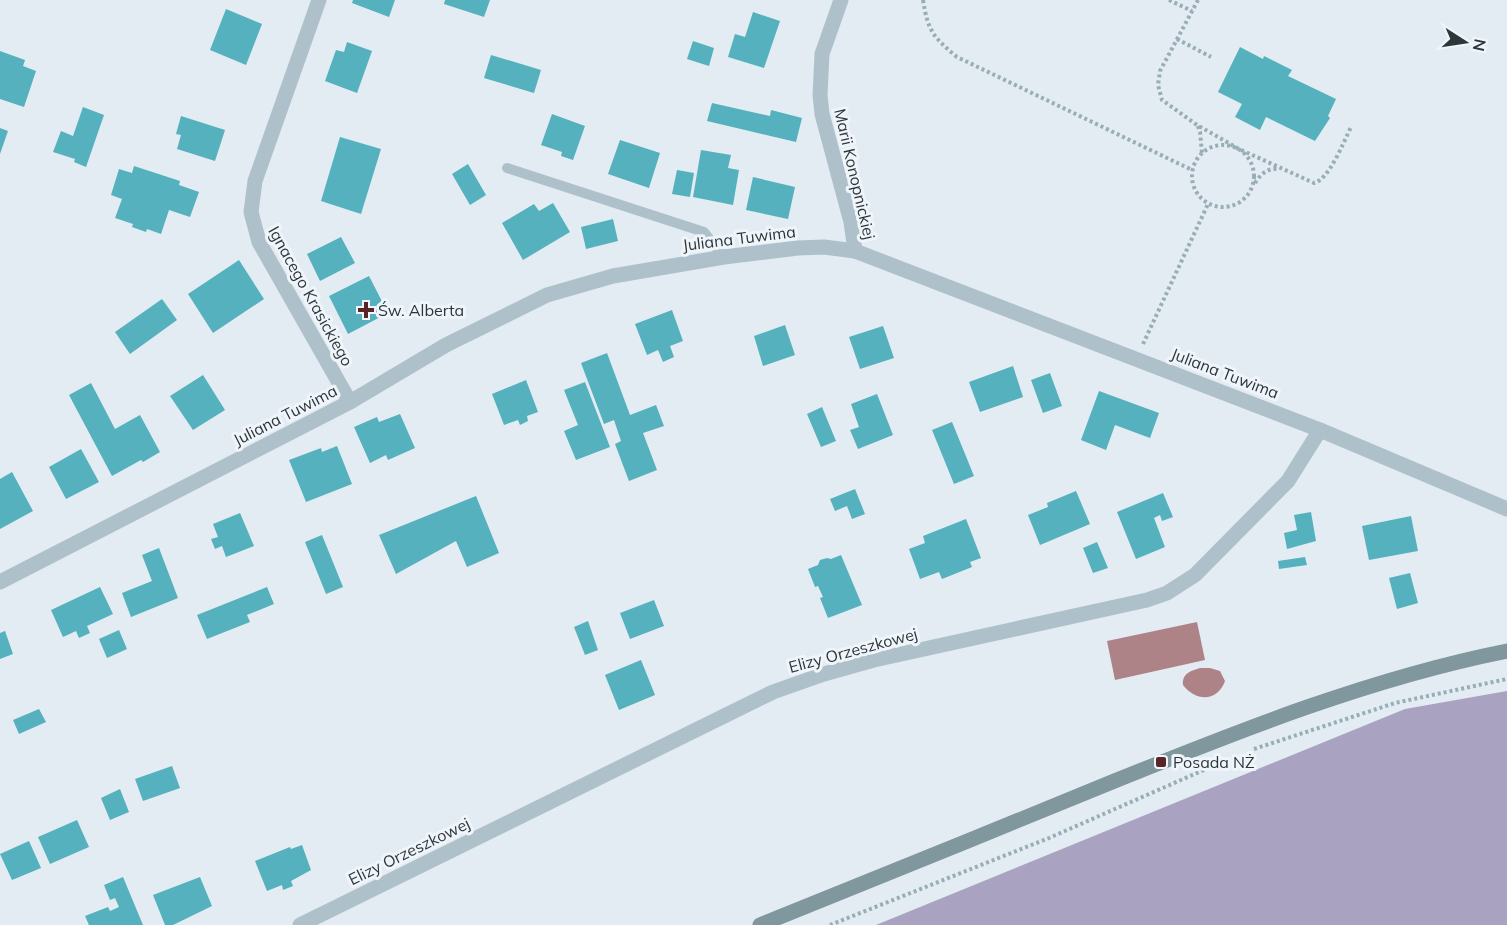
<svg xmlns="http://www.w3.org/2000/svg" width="1507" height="925" font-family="Mulish,sans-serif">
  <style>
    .green { fill: #a9a3c1 }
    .water { fill: #ae8387 }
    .building { fill: #55b1bd }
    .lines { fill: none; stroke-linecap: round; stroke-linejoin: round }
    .path { stroke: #99adb6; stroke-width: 4; stroke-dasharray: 3 3; stroke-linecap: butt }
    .service { stroke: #aec1ca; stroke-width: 10 }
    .minor { stroke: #aec1ca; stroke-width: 15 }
    .secondary { stroke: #80979e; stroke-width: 15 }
    .poi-dot { fill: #582427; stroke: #eff5fa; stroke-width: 2 }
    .labels { text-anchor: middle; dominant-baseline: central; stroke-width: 6; stroke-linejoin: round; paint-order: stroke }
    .street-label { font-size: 16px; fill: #2c3739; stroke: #eff5fa }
    .poi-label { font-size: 16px; fill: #2c3739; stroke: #eff5fa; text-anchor: start }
  </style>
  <rect width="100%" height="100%" fill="#e2ecf2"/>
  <polygon class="green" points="1507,691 1507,925 876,925 1405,709"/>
  <g class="water">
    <polygon points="1197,622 1205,660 1115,680 1107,641"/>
    <path d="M1200 668H1210L1220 671 1225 681C1217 703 1195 701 1183 685 1182 673 1191 671 1200 668Z"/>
  </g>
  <g class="building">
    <polygon points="353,0 395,0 389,17 352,3"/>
    <polygon points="445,0 490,0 484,17 444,4"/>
    <polygon points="226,9 262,24 246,65 210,50"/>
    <polygon points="753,12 780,21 764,68 728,57 735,34 745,37"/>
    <polygon points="693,41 714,48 709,66 687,59"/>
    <polygon points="347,42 372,51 357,93 325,81 336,50 344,52"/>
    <polygon points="1240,47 1263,59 1264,56 1292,70 1288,76 1336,99 1328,116 1330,118 1315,141 1266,117 1260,130 1235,117 1242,104 1218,92"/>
    <polygon points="0,51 25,60 23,66 36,71 24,107 0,99"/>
    <polygon points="491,55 541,70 534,93 484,78"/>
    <polygon points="712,103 770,116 771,110 802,118 796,142 707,121"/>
    <polygon points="83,107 104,115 86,167 74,162 75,159 53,152 61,131 73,136"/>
    <polygon points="552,114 585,126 573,160 561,156 562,152 541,145"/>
    <polygon points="181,116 225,130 215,161 177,149 181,135 176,134"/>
    <polygon points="0,128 8,131 0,154"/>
    <polygon points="340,137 381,149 361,214 321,201"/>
    <polygon points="620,140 660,153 649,188 608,174"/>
    <polygon points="701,150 731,155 728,168 739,170 733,205 693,197"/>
    <polygon points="468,164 486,195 470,205 452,174"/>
    <polygon points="134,166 180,181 179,185 199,192 190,217 169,210 161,234 147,229 146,232 132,227 133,224 115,218 122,199 111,195 119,169 132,173"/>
    <polygon points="677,170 694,173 690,197 672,194"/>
    <polygon points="753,177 795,187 788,219 746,210"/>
    <polygon points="553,203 570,232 523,260 502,223 534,204 539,211"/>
    <polygon points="613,219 618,241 586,249 581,227"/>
    <polygon points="341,237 355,263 320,281 307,254"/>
    <polygon points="239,260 264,299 213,333 188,294"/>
    <polygon points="369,276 388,313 348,334 329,296"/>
    <polygon points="162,299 177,320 130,354 115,332"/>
    <polygon points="672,310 683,341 670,346 674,357 663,362 658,350 647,355 635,324"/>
    <polygon points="785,325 795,355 763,366 754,336"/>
    <polygon points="883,326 894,358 860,369 849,337"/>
    <polygon points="607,353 630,415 656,405 664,426 643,433 657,470 629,481 615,444 621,441 614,420 604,424 581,363"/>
    <polygon points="1013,366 1023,397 980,412 969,382"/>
    <polygon points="1050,373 1062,406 1043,413 1031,380"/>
    <polygon points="203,375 225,410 193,430 170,396"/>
    <polygon points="526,380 538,412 527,416 528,421 520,425 518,420 504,425 492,394"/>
    <polygon points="585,382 610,447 576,460 564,431 578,425 564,390"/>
    <polygon points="91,383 115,429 140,415 160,452 143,462 141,460 112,476 69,395"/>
    <polygon points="1099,391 1159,413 1150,438 1115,425 1106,450 1081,440"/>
    <polygon points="877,394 893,435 858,449 850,430 859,427 851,404"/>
    <polygon points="822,407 836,441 821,447 807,414"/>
    <polygon points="400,414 415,448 388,460 386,455 370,463 354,427 377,417 379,422"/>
    <polygon points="952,422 974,476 954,484 932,430"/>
    <polygon points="337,446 352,484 306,502 289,460 321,448 322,452"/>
    <polygon points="81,449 99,482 66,499 49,467"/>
    <polygon points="12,472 33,511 0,529 0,479"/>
    <polygon points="855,489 865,514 852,519 847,506 835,511 830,499"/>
    <polygon points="1076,491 1090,524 1040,545 1028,515 1048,507 1047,503"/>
    <polygon points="1163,493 1173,517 1162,521 1160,515 1154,518 1165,547 1136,559 1117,512"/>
    <polygon points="476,496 499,553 467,567 456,541 396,574 379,535"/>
    <polygon points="1311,512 1316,541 1287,549 1284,533 1297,530 1294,515"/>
    <polygon points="240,513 254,546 226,557 222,546 215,549 211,539 218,537 213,524"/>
    <polygon points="1411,516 1418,551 1369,560 1362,526"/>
    <polygon points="966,519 981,558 970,562 972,567 942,579 939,572 920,579 909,549 925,543 923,536"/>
    <polygon points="322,535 343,587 326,594 305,542"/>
    <polygon points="1097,542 1108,568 1093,573 1083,548"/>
    <polygon points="159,548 178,598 131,617 122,593 152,581 142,555"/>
    <polygon points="841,555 862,605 828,618 820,598 823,597 818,586 815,587 808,569 818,565 820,560 827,558 831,559"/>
    <polygon points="1305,557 1307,565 1279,569 1278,561"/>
    <polygon points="1410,573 1418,603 1397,609 1389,578"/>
    <polygon points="100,587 113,614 87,626 90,633 79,638 76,631 63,637 51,610"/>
    <polygon points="267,587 274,604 247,615 250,622 207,639 197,615"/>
    <polygon points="654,600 664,626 630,639 620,613"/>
    <polygon points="588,621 598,650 585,655 574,627"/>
    <polygon points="119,630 127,649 107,658 99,639"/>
    <polygon points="5,631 13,654 0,659 0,633"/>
    <polygon points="641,660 655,695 619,710 605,675"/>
    <polygon points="39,709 46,722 19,734 13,720"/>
    <polygon points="172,766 180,788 143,801 135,779"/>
    <polygon points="120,789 129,812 110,820 101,798"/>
    <polygon points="77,820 89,847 50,864 38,837"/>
    <polygon points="29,841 41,868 12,880 0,854"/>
    <polygon points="302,845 311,870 291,881 293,886 283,890 282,885 267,891 255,861 290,847 291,849"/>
    <polygon points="123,877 143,925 89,925 85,916 108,907 110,911 119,907 115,898 110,900 104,885"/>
    <polygon points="200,877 212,906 173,925 165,925 153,895"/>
  </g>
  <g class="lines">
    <g class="path">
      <path d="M923 0C928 31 933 37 957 57L1192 170"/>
      <polyline points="1169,0 1192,11"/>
      <path d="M1198 0 1160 71 1158 85 1162 100 1197 125 1239 149 1314 183C1329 180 1344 141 1351 127"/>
      <polyline points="1177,39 1211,57"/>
      <polyline points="1198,126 1200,132 1202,153"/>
      <circle cx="1223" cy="176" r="31"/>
      <path d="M1255 183C1260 175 1267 168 1277 169"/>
      <polyline points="1143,344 1208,204"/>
      <polyline points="1254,749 1395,703 1507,679"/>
      <polyline points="830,925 1049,838 1222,762"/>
    </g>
    <polyline class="service" points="507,168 704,232 724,257"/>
    <g class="minor">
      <polyline points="319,0 255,181 251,212 259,242 350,402"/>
      <polyline points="841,0 822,54 820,95 822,114 851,222 855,251"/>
      <polyline points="0,582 350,402 446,345 547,295 613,276 724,257 798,248 824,247 855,251 1320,430 1507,509"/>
      <polyline points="300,925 773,692 824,674 874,660 1147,600 1167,593 1195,575 1288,481 1320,430"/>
    </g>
    <path class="secondary" d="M760 925C877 878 995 830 1112 782 1241 730 1371 678 1507 651"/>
  </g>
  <g class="poi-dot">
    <path d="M363 301h6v6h6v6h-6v6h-6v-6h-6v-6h6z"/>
    <rect x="1155" y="756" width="12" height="12" rx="3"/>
  </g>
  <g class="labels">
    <g class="street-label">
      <text transform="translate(855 174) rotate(77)">Marii Konopnickiej</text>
      <text transform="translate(739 238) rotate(-7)">Juliana Tuwima</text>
      <text transform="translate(311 296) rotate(61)">Ignacego Krasickiego</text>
      <text transform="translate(1225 373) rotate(21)">Juliana Tuwima</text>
      <text transform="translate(285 415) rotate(-27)">Juliana Tuwima</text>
      <text transform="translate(853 650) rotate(-15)">Elizy Orzeszkowej</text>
      <text transform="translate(409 851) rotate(-26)">Elizy Orzeszkowej</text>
    </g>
    <g class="poi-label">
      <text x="378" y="310">Św. Alberta</text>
      <text x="1173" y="762">Posada NŻ</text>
    </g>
  </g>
  <g transform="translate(1465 42) rotate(102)" stroke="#eff5fa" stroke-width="4.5" paint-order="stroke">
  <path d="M0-4.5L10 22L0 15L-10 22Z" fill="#2c3739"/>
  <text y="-9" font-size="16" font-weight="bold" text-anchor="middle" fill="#2c3739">N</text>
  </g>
</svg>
